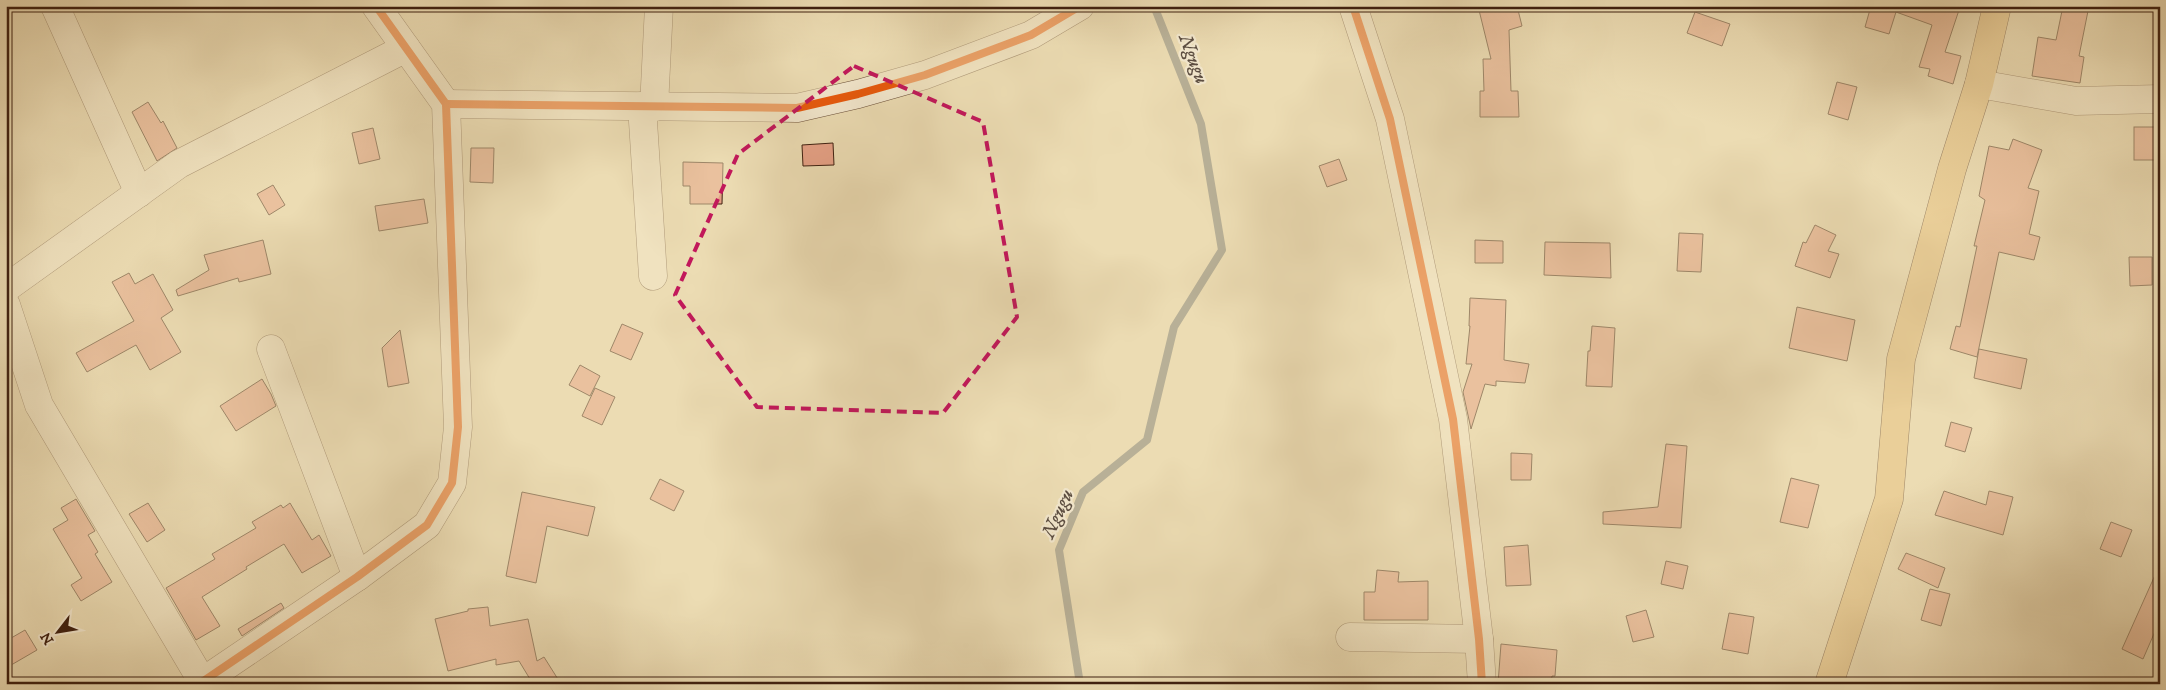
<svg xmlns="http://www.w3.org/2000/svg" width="2166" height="690" font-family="'IM FELL DW Pica',serif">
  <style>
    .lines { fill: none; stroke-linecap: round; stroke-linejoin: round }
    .stream { stroke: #797b75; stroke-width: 8 }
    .building { fill: #e6a186; stroke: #3f2010 }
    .minor-casing { stroke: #6a4f39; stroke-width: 29 }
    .major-casing { stroke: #3f2010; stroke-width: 29 }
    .minor { stroke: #f3e8ce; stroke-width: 28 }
    .major { stroke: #e6be7a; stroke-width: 28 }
    .cycleway-casing { stroke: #f3e8ce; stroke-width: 11 }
    .cycleway { stroke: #e8590c; stroke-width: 8 }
    .marked { fill: none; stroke: #c2185b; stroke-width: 4; stroke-dasharray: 10 6; stroke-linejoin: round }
    .labels { text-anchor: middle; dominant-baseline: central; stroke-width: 4.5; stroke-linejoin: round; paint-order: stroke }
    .water-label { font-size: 19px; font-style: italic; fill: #5c4e42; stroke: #f3e8ce }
  </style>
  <rect width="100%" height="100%" fill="#ecdcb3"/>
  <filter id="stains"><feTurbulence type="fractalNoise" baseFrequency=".004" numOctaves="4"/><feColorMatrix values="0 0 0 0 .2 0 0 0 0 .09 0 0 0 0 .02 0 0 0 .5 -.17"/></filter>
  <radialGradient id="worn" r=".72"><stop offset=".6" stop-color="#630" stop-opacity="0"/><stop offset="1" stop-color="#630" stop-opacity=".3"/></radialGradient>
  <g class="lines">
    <polyline class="stream" points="1080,684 1059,550 1083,492 1147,440 1174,327 1222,250 1201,124 1154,6"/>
  </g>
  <g class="building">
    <polygon points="1478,6 1517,6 1522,26 1509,30 1511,91 1518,91 1519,117 1480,117 1480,91 1484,91 1483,59 1491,59"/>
    <polygon points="1871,6 1948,6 1959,10 1945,52 1961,56 1953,84 1928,76 1930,69 1919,67 1932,25 1896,12 1889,34 1865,27"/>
    <polygon points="2063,6 2089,6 2079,56 2084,57 2080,83 2032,76 2038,37 2056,40"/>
    <polygon points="1695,12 1730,24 1722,46 1687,33"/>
    <polygon points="1837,82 1857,87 1848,120 1828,114"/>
    <polygon points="148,102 161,123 163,121 177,148 157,161 132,112"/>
    <rect x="2134" y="127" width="22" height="33"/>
    <polygon points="373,128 380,159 359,164 352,133"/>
    <polygon points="2013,139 2042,150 2028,188 2039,191 2029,234 2040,237 2034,260 1999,252 1977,357 1950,349 1956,326 1960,327 1977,246 1974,246 1985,200 1979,196 1989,146 2009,150"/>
    <polygon points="833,143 834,165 803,166 802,145"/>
    <polygon points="471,148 494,148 493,183 470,182"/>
    <polygon points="1339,159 1347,180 1327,187 1319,166"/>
    <polygon points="683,162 723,163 722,204 690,204 690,186 683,186"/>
    <polygon points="273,185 285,205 269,215 257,194"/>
    <polygon points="424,199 428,223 379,231 375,206"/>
    <polygon points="1815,225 1836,235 1828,251 1839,254 1830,278 1795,266 1803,242 1806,243"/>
    <polygon points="1679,233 1703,234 1701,272 1677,271"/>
    <polygon points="263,240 271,274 239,282 238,278 178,296 176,290 209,270 204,255"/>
    <polygon points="1475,240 1503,241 1503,263 1475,263"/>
    <polygon points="1545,242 1610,243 1611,278 1544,275"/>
    <polygon points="2129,257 2152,257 2152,285 2130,286"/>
    <polygon points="129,273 135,284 153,274 173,310 161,318 181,352 150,370 136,345 87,372 76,353 134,321 112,282"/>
    <polygon points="1470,298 1506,300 1504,360 1529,364 1525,383 1496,381 1496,386 1485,384 1471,429 1463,392 1472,364 1466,364 1470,326 1469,326"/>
    <polygon points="1797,307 1855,320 1847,361 1789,348"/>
    <polygon points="622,324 643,333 631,360 610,351"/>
    <polygon points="1592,326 1615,328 1612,387 1586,386 1588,351 1590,351"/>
    <polygon points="400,330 409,383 388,387 382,348"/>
    <polygon points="1979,349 2027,359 2021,389 1974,378"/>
    <polygon points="580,365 600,376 590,396 569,385"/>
    <polygon points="262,379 271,394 276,406 236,431 220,406"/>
    <polygon points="595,388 615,397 602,425 582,416"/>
    <polygon points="1951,422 1972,428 1965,452 1945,446"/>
    <polygon points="1666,444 1687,446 1681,528 1603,524 1603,512 1658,507"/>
    <polygon points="1511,453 1532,454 1531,480 1511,480"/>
    <polygon points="1791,478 1819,485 1808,528 1780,522"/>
    <polygon points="660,479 684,491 674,511 650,499"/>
    <polygon points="1944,491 1986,505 1989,491 2013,497 2003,535 1935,515"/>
    <polygon points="522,492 595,507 588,536 547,526 536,583 506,576"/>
    <polygon points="76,499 95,531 88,535 98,552 95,554 112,582 81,601 71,585 82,578 53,529 68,520 61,508"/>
    <polygon points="148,503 165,530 147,542 129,514"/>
    <polygon points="290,503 312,540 319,535 331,556 302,573 284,544 246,567 247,569 202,597 220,626 196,640 166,588 215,559 212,554 256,528 252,522 281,505 283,508"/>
    <polygon points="2111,522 2132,530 2121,557 2100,549"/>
    <polygon points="1528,545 1531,585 1506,586 1504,547"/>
    <polygon points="1906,553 1945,568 1938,588 1898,569"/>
    <polygon points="1666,561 1688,566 1683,589 1661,584"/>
    <polygon points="2160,564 2160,620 2143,659 2122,649"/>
    <polygon points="1377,570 1399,572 1398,582 1428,581 1428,620 1364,620 1364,592 1375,592"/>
    <polygon points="1930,589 1950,594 1941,626 1921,620"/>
    <polygon points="281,603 284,608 242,636 238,629"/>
    <polygon points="488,607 490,626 528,619 537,661 544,657 561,684 533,684 519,661 496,665 496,659 448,671 435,619 468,611 468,609"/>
    <polygon points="1646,610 1654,637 1633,642 1626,616"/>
    <polygon points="1729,613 1754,617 1748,654 1722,649"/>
    <polygon points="25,630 37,650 6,668 6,641"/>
    <polygon points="1501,644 1557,650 1555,676 1552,676 1551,684 1498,684"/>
  </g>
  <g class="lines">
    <defs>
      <g id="minor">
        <polyline points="55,6 139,193"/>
        <polyline points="1353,6 1390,119 1453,419 1479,639 1482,684"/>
        <polyline points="1979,84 2076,101 2160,99"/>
        <polyline points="446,104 797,108 858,94 925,75 1031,35 1080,6"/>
        <polyline points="642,106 653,276"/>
        <polyline points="654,107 659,6"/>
        <polyline points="6,288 179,164 406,48"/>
        <polyline points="6,305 39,405 202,681"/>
        <polyline points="271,349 357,577"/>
        <polyline points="1350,637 1479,639"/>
        <polyline points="199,684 357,577 427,525 452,483 458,427 446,104 376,6"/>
      </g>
      <polyline id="major" points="1829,684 1889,499 1901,359 1952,169 1979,84 1997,6"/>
    </defs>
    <use href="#minor" class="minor-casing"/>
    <use href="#major" class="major-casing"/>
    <use href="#minor" class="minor"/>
    <use href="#major" class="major"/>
    <defs>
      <g id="cycleway">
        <polyline points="1353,6 1390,119 1453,419 1479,639 1482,684"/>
        <polyline points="446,104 797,108 858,94 925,75 1031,35 1080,6"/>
        <polyline points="199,684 357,577 427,525 452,483 458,427 446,104 376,6"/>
      </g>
    </defs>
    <use href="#cycleway" class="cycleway-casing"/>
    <use href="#cycleway" class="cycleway"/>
  </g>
  <path d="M0 0H2166V690H0ZM854 66 983 122 1017 317 943 413 757 407 675 295 738 154Z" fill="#ecdcb3" fill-opacity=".55" fill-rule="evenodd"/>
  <path class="marked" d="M854 66 983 122 1017 317 943 413 757 407 675 295 738 154Z"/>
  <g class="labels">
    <g class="water-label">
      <text transform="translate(1193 59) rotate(69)">Ngugu</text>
      <text transform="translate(1058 514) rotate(-66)">Ngugu</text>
    </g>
  </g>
  <rect width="2166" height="690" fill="none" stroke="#ecdcb3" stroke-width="25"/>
  <rect x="8" y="8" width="2151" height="675" fill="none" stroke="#3f2010" stroke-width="2.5"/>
  <rect x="12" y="12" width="2141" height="665" fill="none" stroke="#3f2010"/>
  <g transform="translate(58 632) rotate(239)" stroke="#f3e8ce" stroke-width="4" paint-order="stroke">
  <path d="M0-4L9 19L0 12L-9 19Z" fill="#3f2010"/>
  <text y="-8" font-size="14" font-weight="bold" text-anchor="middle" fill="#3f2010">N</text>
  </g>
  <rect width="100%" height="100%" filter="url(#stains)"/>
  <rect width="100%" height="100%" fill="url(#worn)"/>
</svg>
